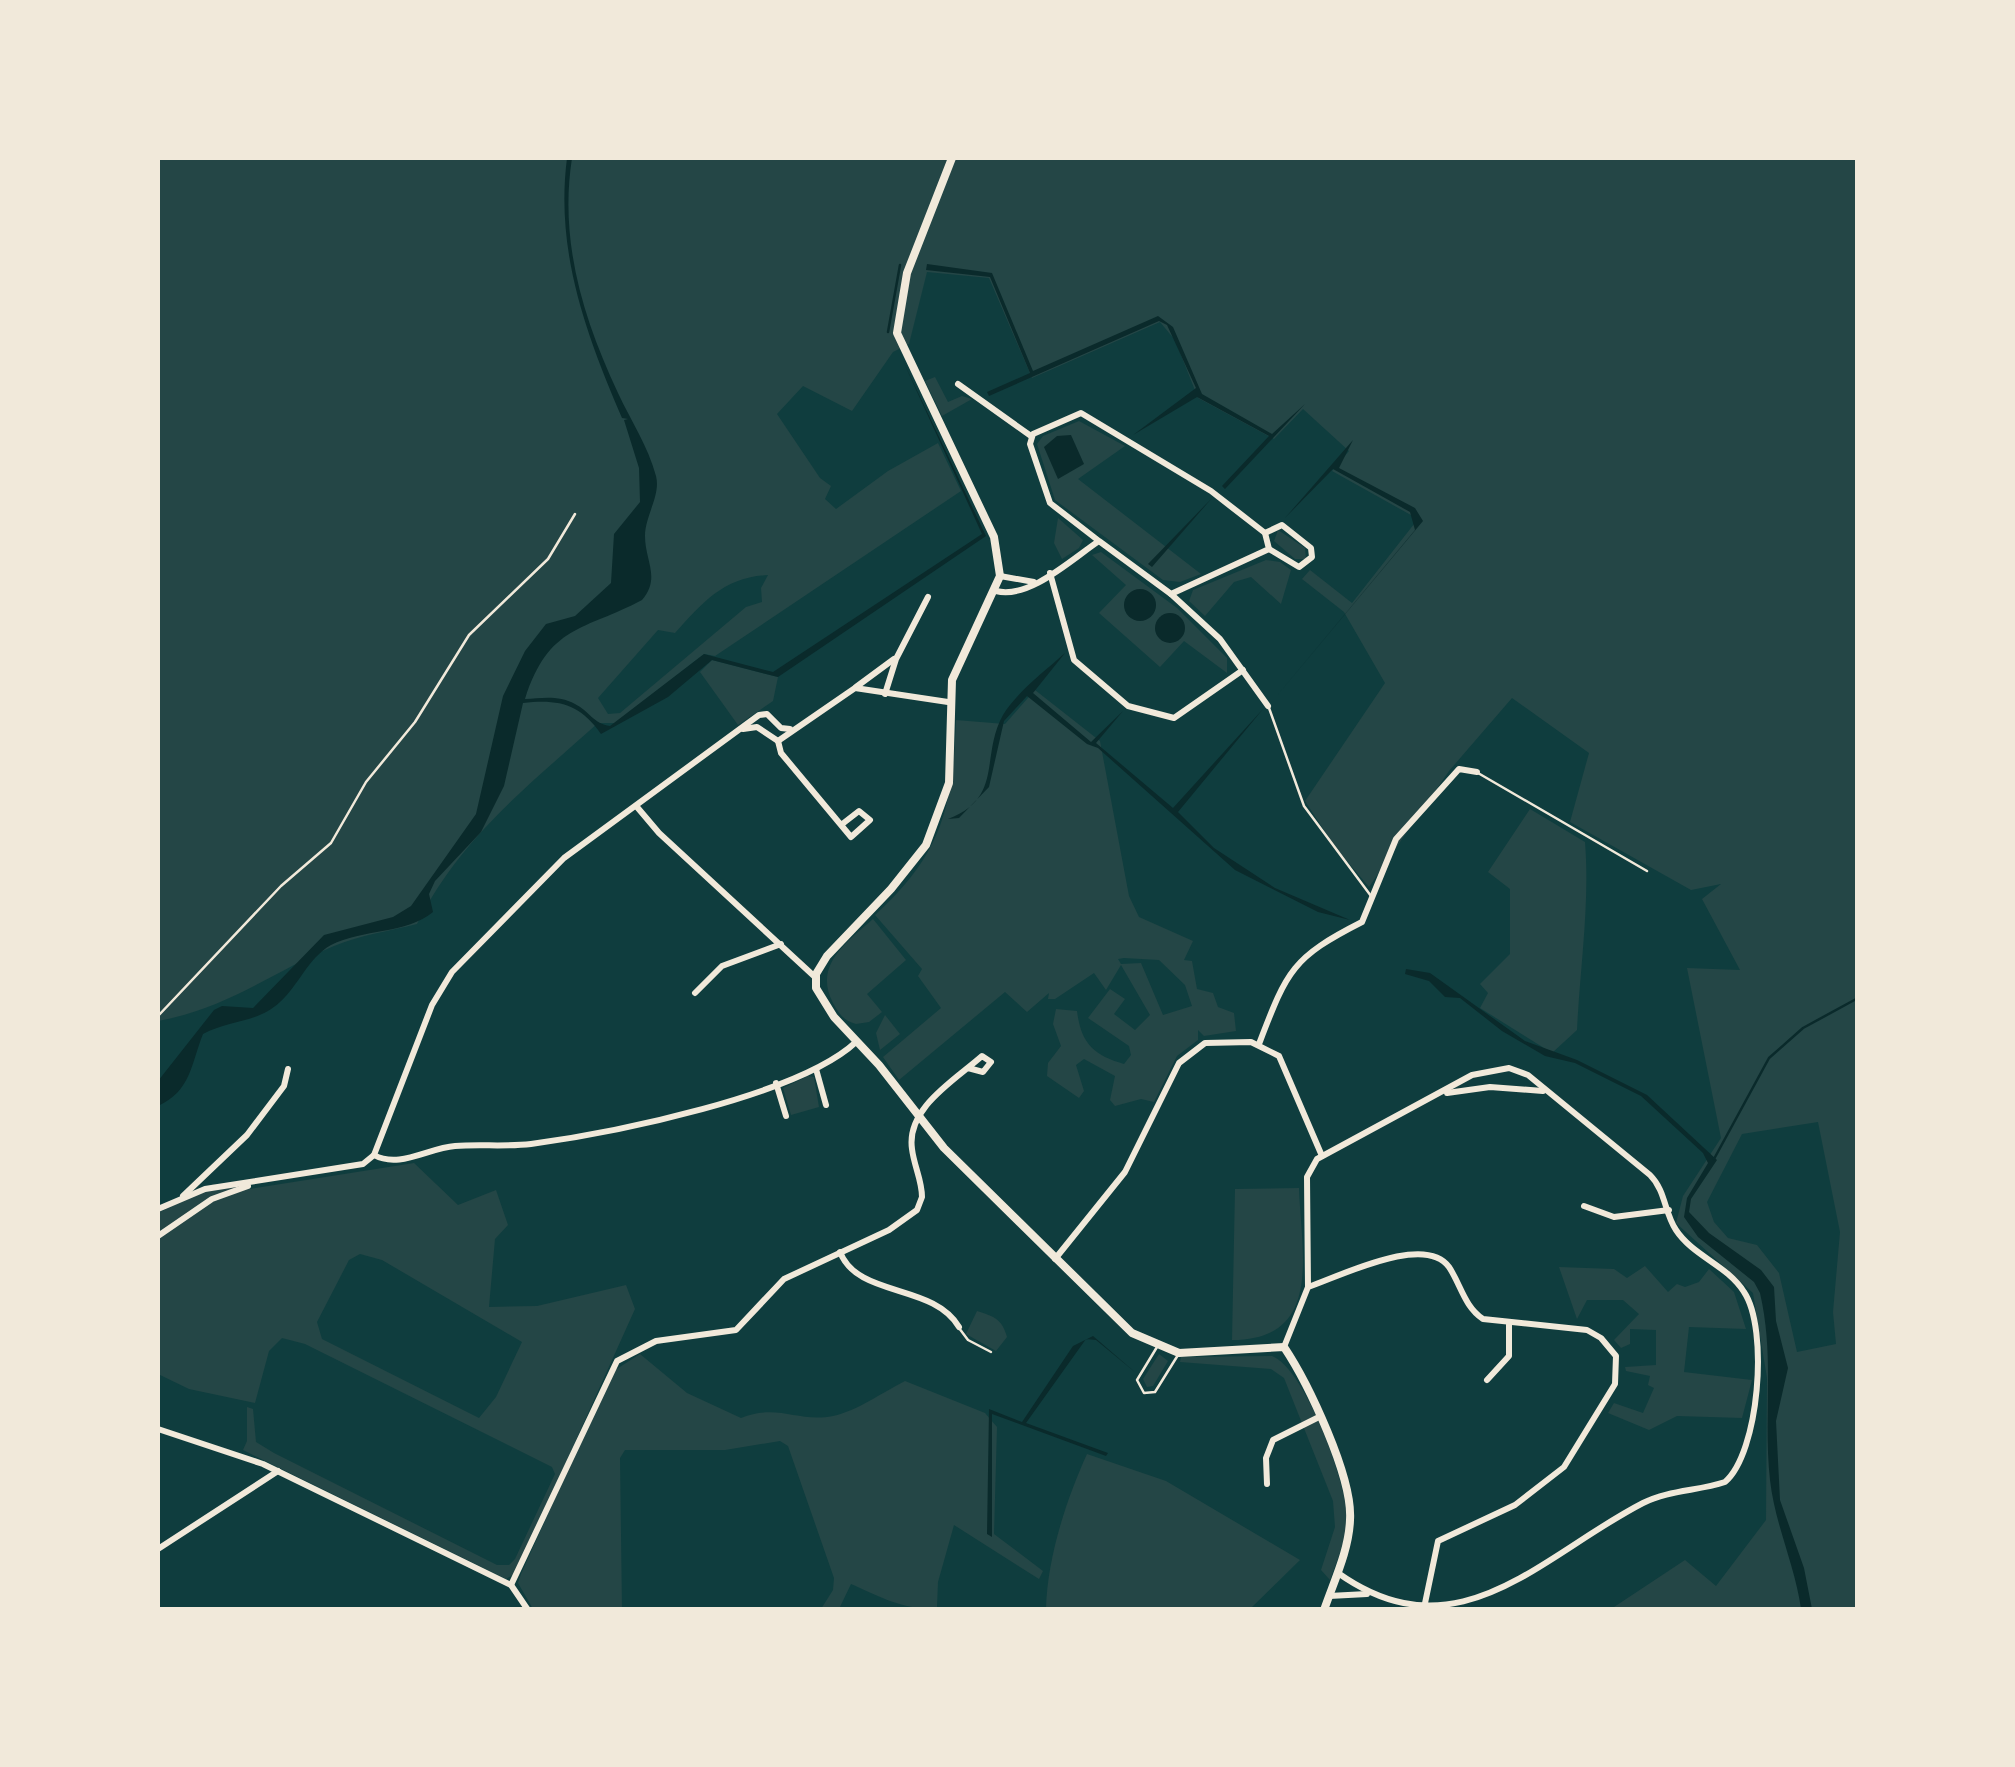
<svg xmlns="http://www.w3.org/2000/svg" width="2015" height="1767" font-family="Commissioner,sans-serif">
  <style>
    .green { fill: #244646; fill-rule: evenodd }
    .water { fill: #0a2a2b }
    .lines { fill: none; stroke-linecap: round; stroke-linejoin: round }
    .stream { stroke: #0a2a2b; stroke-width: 2.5 }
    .path { stroke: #f1e9da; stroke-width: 2.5 }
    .service { stroke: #f1e9da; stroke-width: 2.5 }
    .minor { stroke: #f1e9da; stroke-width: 6 }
    .tertiary { stroke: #f1e9da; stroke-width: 8 }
  </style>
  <rect width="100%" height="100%" fill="#0f3d3e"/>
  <g class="green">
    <path d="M158 158H1857V1609H1611L1685 1560 1716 1586 1766 1520 1767 1378 1753 1293 1676 1223 1683 1196 1721 1138 1687 968 1740 970 1702 899 1721 884 1691 890 1570 822 1589 753 1512 698 1449 771 1369 887 1335 847 1305 801 1385 683 1344 612 1302 579 1310 570 1352 603 1418 519 1332 471 1349 451 1303 409 1274 439 1198 398 1175 340 1160 322 1032 378 989 278 927 272 909 344 893 352 852 411 803 386 777 414 820 478 831 486 825 499 836 509 888 471 938 443 961 491 715 656 704 654 615 723H598C526 788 461 837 417 924 390 931 360 935 334 946 271 973 228 1008 158 1021ZM768 575 761 588 762 602 746 607 620 713 608 714 598 698 658 630 675 633C703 602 724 577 768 575ZM1818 1122 1840 1232 1833 1312 1836 1344 1797 1352 1779 1273 1757 1245 1728 1238 1714 1222 1707 1202 1742 1134Z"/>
    <polygon points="935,377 948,402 962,396 972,399 942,416 925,381"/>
    <polygon points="1079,421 1125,446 1078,479 1201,574 1180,582 1163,580 1055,500 1037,444 1043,436"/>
    <polygon points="1058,518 1083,540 1079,548 1062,559 1054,543"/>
    <polygon points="1278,530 1305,548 1306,559 1295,559 1274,541"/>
    <polygon points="1101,552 1177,608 1227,658 1227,673 1184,641 1160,667 1099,613 1126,585 1092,555"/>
    <polygon points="1266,560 1280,562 1291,570 1281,604 1251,577 1234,582 1205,616 1189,601 1193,590"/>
    <polygon points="712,660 778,677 773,701 738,725 700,672"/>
    <path d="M1035 690 1100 741 1129 896 1139 917 1193 941 1184 960 1192 961 1197 989 1213 993 1218 1007 1234 1013 1236 1031 1204 1036 1198 1030V1040L1177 1056 1154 1102 1141 1099 1115 1106 1110 1100 1115 1076 1084 1059 1076 1065 1084 1091 1079 1098 1047 1076 1048 1063 1061 1046 1053 1024 1056 1009 1077 1011C1081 1043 1093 1055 1124 1064L1131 1055 1129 1046 1088 1018 1110 989 1125 999 1114 1014 1135 1030 1150 1015 1121 965 1106 990 1094 973 1055 999H1048L1049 993 1027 1012 1005 992 899 1080 883 1057 941 1008 918 976 922 969 875 915C941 855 953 808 956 720L1005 724ZM1124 958 1159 960 1185 985 1192 1006 1163 1015 1141 963 1121 964 1118 959Z"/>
    <path d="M1530 809 1585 842C1590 904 1580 967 1577 1030L1552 1053 1480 1008 1488 993 1480 984 1510 954V889L1488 872Z"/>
    <path d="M873 919 906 960 867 994 882 1012 869 1022 856 1024C844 1021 839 1014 833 1003 813 965 847 942 873 919Z"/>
    <polygon points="885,1015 900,1034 880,1050 876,1033"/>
    <polygon points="808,1076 814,1077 819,1107 791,1115 783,1088"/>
    <path d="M414 1163 458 1205 496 1190 508 1225 495 1239 489 1307 537 1306 626 1285 635 1309 516 1573 506 1579 243 1450 247 1441V1407L253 1409 256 1442 274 1453 497 1565H509L515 1559 555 1474 552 1467 305 1344 282 1338 269 1351 255 1403 189 1389 158 1374V1213L213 1184 250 1189ZM360 1254 382 1260 522 1342 496 1397 479 1418 322 1339 317 1322 349 1260Z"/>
    <path d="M1299 1188C1301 1252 1324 1340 1232 1340L1235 1189Z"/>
    <polygon points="1645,1266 1668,1292 1677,1284 1685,1287 1699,1282 1709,1269 1734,1292 1746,1329 1689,1327 1684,1372 1752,1380 1742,1418 1677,1416 1649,1430 1608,1413 1614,1403 1643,1413 1654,1388 1648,1385 1650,1376 1626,1371 1625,1367 1656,1365 1656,1330 1630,1329 1630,1344 1621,1348 1614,1340 1639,1314 1623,1300 1587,1300 1577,1319 1559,1267 1614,1269 1627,1278"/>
    <path d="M977 1311C995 1317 1002 1319 1007 1337L996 1351 966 1334Z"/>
    <path d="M640 1354 687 1393 741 1418C778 1403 798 1423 833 1416 857 1411 883 1392 905 1381L985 1413 997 1427 994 1534 1043 1571 1039 1579 954 1525 938 1582 937 1607C909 1613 876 1595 851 1584L839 1609H821L833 1590 834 1578 788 1446 780 1441 725 1450H625L620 1458 622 1609H533L518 1583 521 1574 612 1372Z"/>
    <polygon points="1159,1354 1168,1361 1153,1386 1147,1387 1143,1379"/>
    <path d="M1272 1356C1305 1369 1344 1478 1347 1513 1348 1536 1338 1558 1330 1580L1321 1570 1335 1527 1333 1501 1284 1378 1271 1369 1180 1362 1181 1357Z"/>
    <path d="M1087 1454 1166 1481 1300 1560 1250 1609H1046C1047 1559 1066 1500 1087 1454Z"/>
  </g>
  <g class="water">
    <path d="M567 158H572C559 241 583 318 618 393 631 421 648 446 656 476 661 495 645 516 645 536 645 561 661 578 642 600 584 631 549 624 525 699 542 698 559 695 575 704 589 711 594 724 610 726L704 654 773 672 982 534 903 361 986 536 778 677 712 660 668 697 601 734C580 704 559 699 523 703L504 786 481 832 435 881 429 894 433 912C407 934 362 929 331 945 308 958 299 985 280 1002 258 1023 229 1020 203 1034 191 1064 191 1091 158 1106V1081L214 1010 222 1006 253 1008 324 935 393 917 411 906 476 814 503 696 525 651 546 624 575 616 611 583 614 534 640 502 639 468 624 420 628 419 622 418C586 334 555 251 567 158Z"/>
    <polygon points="927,264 992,273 1033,371 1158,316 1173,327 1202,394 1272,434 1305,404 1225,489 1222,486 1269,436 1197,397 1133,435 1196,388 1167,325 1159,321 989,396 987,392 1030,373 990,277 926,270"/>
    <polygon points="1071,435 1084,464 1058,479 1044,447 1057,436"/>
    <polygon points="1353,440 1339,468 1415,508 1423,521 1275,698 1415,530 1410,512 1333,469 1285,518"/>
    <polygon points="1212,498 1152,567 1148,564"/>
    <circle cx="1140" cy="605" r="16"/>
    <circle cx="1170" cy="628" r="15"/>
    <path d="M1065 653 1033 693 1091 742 1123 711 1096 743 1173 808 1263 709 1178 812 1214 848 1275 888 1350 920 1318 912 1235 870 1098 748 1087 744 1027 696 1004 721 989 787 959 818 948 819C1004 798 980 756 1003 715 1017 692 1045 671 1065 653Z"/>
    <path d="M1406 969 1430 973 1525 1041 1577 1060 1647 1095 1717 1160 1691 1199 1689 1212 1709 1233 1761 1270 1774 1287 1776 1321 1788 1368 1776 1421 1780 1500 1804 1568 1812 1609H1801C1795 1565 1775 1525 1770 1480 1763 1415 1775 1358 1760 1293L1754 1282 1698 1237 1684 1217 1687 1198 1708 1163 1703 1153 1641 1096 1575 1063 1545 1056 1502 1031 1460 998 1445 997 1429 981 1405 974Z"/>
    <polygon points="1093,1336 1136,1373 1096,1340 1086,1339 1026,1423 1108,1453 1106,1456 992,1414 992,1537 987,1534 989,1409 1022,1422 1073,1346"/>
  </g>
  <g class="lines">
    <g class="stream">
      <polyline points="888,332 900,265"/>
      <polyline points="1714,1159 1769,1058 1803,1028 1858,998"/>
    </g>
    <polyline class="path" points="158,1016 281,886 331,843 366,782 415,722 469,635 548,559 575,514"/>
    <g class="service">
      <polyline points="1269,708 1304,806 1371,896"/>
      <polyline points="1478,773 1647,871"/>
      <polyline points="959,1328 968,1340 991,1352"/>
      <polyline points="1157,1347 1137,1380 1144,1393 1155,1392 1178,1355"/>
    </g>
    <g class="minor">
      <polyline points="958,384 1031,436"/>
      <polyline points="1265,533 1282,525 1311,548 1312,557 1299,567 1269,549"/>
      <polyline points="1050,573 1074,660 1128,706 1174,718 1243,670"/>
      <polyline points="1000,576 1034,582"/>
      <path d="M996 591C1029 600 1073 558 1099 541L1171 594 1269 549 1265 533 1211 491 1081 413 1033 434 1030 444 1050 503 1099 541"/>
      <polyline points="1171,594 1220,639 1268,706"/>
      <polyline points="856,687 894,659"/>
      <polyline points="885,694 896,659 928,597"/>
      <polyline points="743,729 757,727 778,741"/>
      <polyline points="778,741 855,688 948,702"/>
      <polyline points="778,741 781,753 851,837 870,820 859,811 841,825"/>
      <polyline points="637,807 659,833 815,977"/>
      <polyline points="695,993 722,966 781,944"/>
      <path d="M1259 1044C1287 971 1291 958 1362 922L1396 839 1459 769 1477 772"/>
      <polyline points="816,1069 826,1105"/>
      <polyline points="776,1083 786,1116"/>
      <polyline points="1447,1093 1490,1087 1543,1091"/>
      <path d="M374 1155C399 1169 428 1148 455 1146 480 1144 505 1147 531 1144 612 1133 798 1096 856 1042"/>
      <polyline points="183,1196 247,1135 284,1086 288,1069"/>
      <polyline points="1584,1206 1614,1217 1669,1210"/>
      <polyline points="158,1209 205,1189 363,1164 374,1155 432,1005 452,972 564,858 759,715 767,714 781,728 790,729"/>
      <polyline points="158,1236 212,1199 248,1186"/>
      <path d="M840 1252C858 1298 933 1283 959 1327"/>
      <polyline points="1055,1259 1125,1172 1179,1063 1205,1043 1251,1042 1279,1056 1322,1156"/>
      <path d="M1308 1287C1341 1276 1425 1233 1449 1267 1461 1285 1464 1306 1483 1319L1587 1330 1601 1338 1616 1356 1615 1384 1564 1467 1515 1505 1438 1541 1424 1608"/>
      <path d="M1284 1347 1308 1287 1307 1177 1317 1159 1472 1075 1509 1068 1528 1075 1650 1175C1666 1191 1664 1212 1676 1230 1693 1256 1727 1265 1744 1292 1769 1329 1759 1453 1725 1482 1698 1491 1669 1490 1643 1503 1540 1556 1458 1658 1338 1573"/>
      <polyline points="1487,1380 1509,1356 1509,1325"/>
      <polyline points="158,1429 263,1464 511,1585 528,1610"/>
      <polyline points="1267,1484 1266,1458 1273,1440 1319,1417"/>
      <polyline points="158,1549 278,1471"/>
      <path d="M511 1585 617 1361 656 1341 736 1330 784 1279 889 1230 917 1210 922 1197C922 1180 914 1166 912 1149 906 1108 955 1080 982 1056L991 1062 983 1072 968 1068"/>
      <polyline points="1329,1596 1367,1594"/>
    </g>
    <path class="tertiary" d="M952 158 907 273 897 333 994 537 1000 576 952 680 949 783 926 845 891 889 827 956 816 974V988L834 1017 879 1065 944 1148 1132 1333 1179 1353 1284 1347C1308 1383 1353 1477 1350 1520 1349 1550 1334 1581 1324 1610"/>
  </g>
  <rect width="2015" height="1767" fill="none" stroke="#f1e9da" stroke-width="320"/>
</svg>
